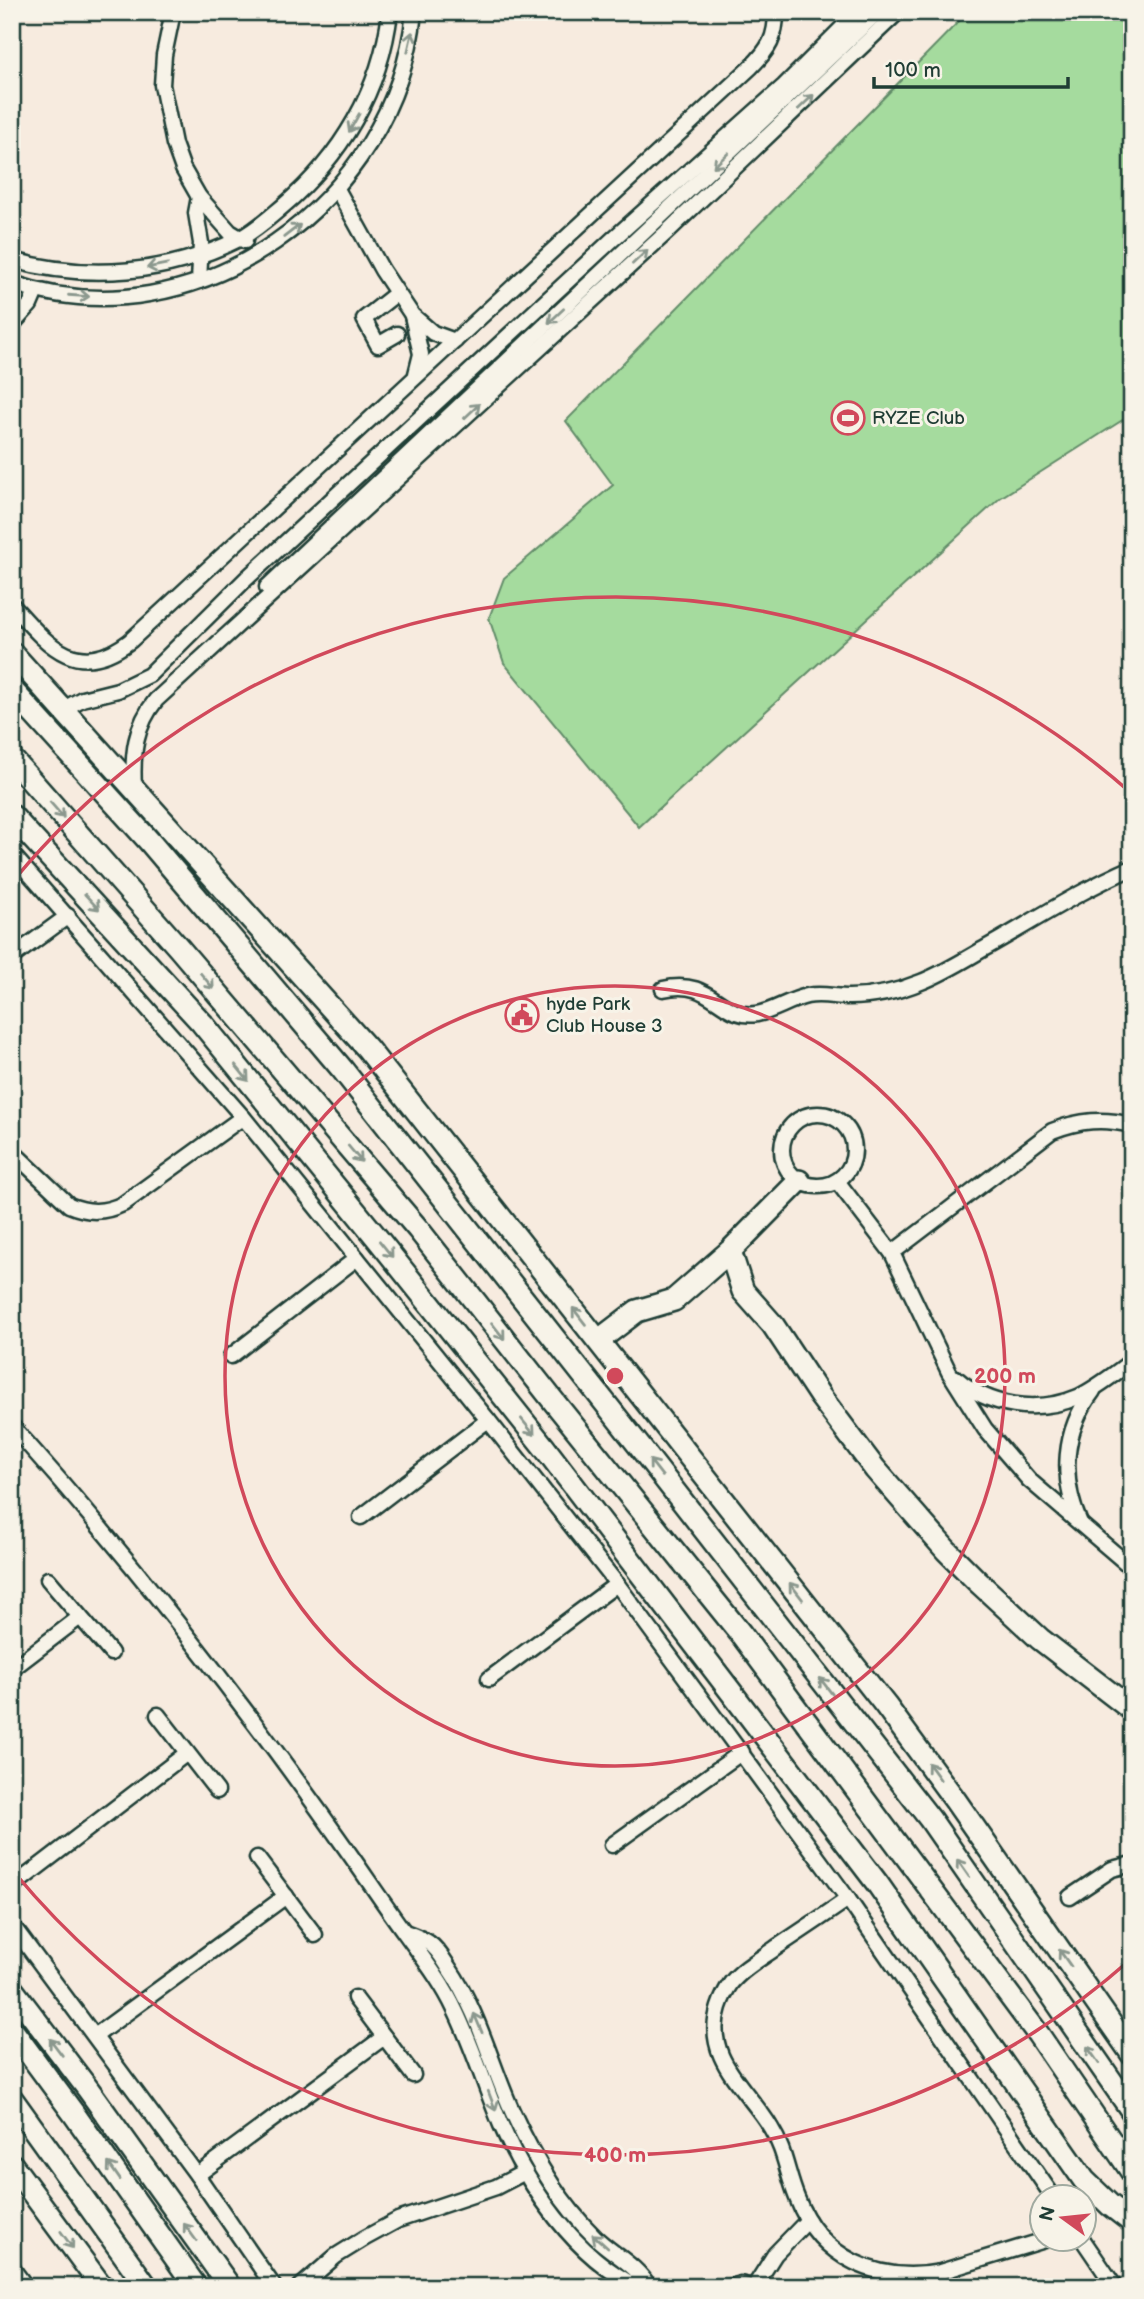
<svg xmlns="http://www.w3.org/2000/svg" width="1144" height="2299" font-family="'Balsamiq Sans',sans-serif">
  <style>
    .green { fill: #a5db9e; stroke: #628c69; stroke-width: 2 }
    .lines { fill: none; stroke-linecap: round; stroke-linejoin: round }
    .street-casing { stroke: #1f3d34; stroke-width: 19 }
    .secondary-casing { stroke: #1f3d34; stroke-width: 26 }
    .street { stroke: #f7f3e8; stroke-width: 14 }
    .secondary { stroke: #f7f3e8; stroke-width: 21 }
    .oneway { stroke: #8b988e }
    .ring { fill: none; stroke: #d1495b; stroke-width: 3.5 }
    .labels { text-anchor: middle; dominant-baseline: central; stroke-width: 6; stroke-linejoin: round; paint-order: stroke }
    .poi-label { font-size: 19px; fill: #1f3d34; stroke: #f7f3e8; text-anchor: start }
    .centre { fill: #d1495b; stroke: #f7f3e8; stroke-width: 3.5 }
    .ring-label { font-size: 21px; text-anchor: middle; font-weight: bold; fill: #d1495b; stroke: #f7f3e8; stroke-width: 6; stroke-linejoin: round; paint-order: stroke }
  </style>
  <rect width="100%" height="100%" fill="#f7ebdf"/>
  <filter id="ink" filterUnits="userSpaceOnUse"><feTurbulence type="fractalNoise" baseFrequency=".0143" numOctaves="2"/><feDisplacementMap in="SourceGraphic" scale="14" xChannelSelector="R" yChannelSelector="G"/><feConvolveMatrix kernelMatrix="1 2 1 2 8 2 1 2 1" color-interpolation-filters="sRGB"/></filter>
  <g filter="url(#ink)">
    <polygon class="green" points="968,12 1132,12 1132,414 1000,498 639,827 504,663 489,618 504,578 613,485 566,421"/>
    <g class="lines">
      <defs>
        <g id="street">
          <polyline points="173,12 164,55 162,85 174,144 183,169 199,197 230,232 245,241"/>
          <polyline points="337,189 382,270 412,315 433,333 455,341"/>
          <path d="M12 260C88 281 169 274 239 239 255 231 269 218 282 207 341 157 381 90 390 12"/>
          <polyline points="199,281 201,243 196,213 199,197"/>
          <path d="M12 283C196 346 396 201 414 12"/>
          <polyline points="412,316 421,354 416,374"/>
          <polyline points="12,325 30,305 36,291"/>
          <polyline points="397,334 378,345 364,319 397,293"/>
          <polyline points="267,587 878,12"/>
          <path d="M12 605C47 644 76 682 130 641L751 67C769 49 776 38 776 12"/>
          <polyline points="62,710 82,699 118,690 149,675 247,578 613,239 784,86 858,12"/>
          <path d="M134 787C132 754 135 726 156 700L667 232 898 12"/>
          <polyline points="12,854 243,1117 488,1420 617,1584 848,1899 1054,2198"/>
          <polyline points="12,957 68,916"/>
          <path d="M663 989C713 977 719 1020 757 1014 774 1011 789 1000 807 996 821 993 835 997 849 997 873 997 899 991 921 982 944 973 966 959 987 947 1035 920 1081 890 1132 868"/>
          <circle cx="818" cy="1150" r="36"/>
          <path d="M12 1151 69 1205C88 1213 104 1213 123 1204L243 1117"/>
          <polyline points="837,1181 892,1253 949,1372 985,1429 1029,1480 1132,1568"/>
          <path d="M892 1253 1052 1131C1080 1120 1103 1118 1132 1125"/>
          <polyline points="231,1356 357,1258"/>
          <path d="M956 1378C989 1407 1037 1414 1078 1397 1097 1388 1114 1374 1132 1361"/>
          <path d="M12 1426C133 1561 245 1705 349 1853 368 1880 386 1907 405 1933 423 1958 442 1982 455 2010 473 2047 485 2087 501 2125 529 2188 574 2256 638 2287"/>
          <polyline points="361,1517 488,1420"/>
          <path d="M1080 1523C1060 1478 1063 1431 1093 1391"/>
          <polyline points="48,1579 111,1653"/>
          <polyline points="12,1669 80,1617"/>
          <polyline points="489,1679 617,1584"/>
          <polyline points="158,1715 217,1791"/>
          <polyline points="612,1845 742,1752"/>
          <polyline points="257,1858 315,1935"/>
          <polyline points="12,1887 187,1753"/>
          <polyline points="1070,1897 1112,1869 1132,1864"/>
          <path d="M848 1899C825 1915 801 1931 777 1947 762 1958 743 1968 731 1983 726 1990 722 1998 719 2007 702 2058 748 2089 771 2128 785 2150 787 2174 797 2198 820 2258 878 2284 940 2272L1045 2240"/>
          <polyline points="12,1925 197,2175 274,2287"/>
          <path d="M405 1932C413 1935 422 1938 429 1943 438 1949 443 1959 449 1968 479 2012 491 2065 513 2113 533 2157 560 2203 595 2237 612 2254 636 2264 649 2287"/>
          <polyline points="355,1998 413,2075"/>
          <polyline points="95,2036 286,1896"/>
          <polyline points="197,2175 384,2037"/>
          <polyline points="1083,2240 1115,2287"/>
          <polyline points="12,2268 26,2287"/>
          <polyline points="300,2287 336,2256 365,2238 398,2220 496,2187 525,2172"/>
          <polyline points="730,2287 740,2284 752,2287"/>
          <polyline points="754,2287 775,2254 808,2220"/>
        </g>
        <g id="secondary">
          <polyline points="12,653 367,1048 886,1706 955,1800 1132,2054"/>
          <polyline points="12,690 149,841 342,1069 636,1442 930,1819 1132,2111"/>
          <polyline points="12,759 179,948 418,1229 555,1403 741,1634 1038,2034 1132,2172"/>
          <polyline points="12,816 202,1023 377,1238 544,1447 877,1883 1084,2180 1110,2205 1132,2222"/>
          <polyline points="730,1251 743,1291 773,1325 820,1396 875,1469 946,1550 977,1581 1040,1639 1132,1710"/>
          <polyline points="599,1340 637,1311 674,1300 730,1251 799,1181"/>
          <polyline points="12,1989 88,2089 230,2287"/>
          <polyline points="12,2030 74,2114 196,2287"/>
          <polyline points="12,2099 147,2287"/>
          <polyline points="12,2165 102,2287"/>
        </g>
      </defs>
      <use href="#street" class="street-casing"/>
      <use href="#secondary" class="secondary-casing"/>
      <use href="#street" class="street"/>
      <use href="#secondary" class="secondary"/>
    </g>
    <defs><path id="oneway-shaft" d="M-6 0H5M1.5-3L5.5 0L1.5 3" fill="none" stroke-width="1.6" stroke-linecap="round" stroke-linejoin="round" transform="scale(1.75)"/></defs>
    <g class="oneway">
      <use href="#oneway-shaft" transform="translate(410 42) rotate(-77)"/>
      <use href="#oneway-shaft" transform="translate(806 102) rotate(-43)"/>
      <use href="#oneway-shaft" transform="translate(354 123) rotate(119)"/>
      <use href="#oneway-shaft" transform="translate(721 160) rotate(137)"/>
      <use href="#oneway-shaft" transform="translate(292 231) rotate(-38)"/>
      <use href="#oneway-shaft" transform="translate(640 257) rotate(-43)"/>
      <use href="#oneway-shaft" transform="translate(157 266) rotate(169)"/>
      <use href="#oneway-shaft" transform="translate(79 296) rotate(4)"/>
      <use href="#oneway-shaft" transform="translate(556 316) rotate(137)"/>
      <use href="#oneway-shaft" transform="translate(472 411) rotate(-43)"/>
      <use href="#oneway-shaft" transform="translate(57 810) rotate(49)"/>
      <use href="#oneway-shaft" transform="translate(92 902) rotate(47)"/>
      <use href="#oneway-shaft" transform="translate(207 981) rotate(50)"/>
      <use href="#oneway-shaft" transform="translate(242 1073) rotate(51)"/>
      <use href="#oneway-shaft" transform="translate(355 1154) rotate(50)"/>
      <use href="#oneway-shaft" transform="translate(386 1249) rotate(51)"/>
      <use href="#oneway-shaft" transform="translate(579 1316) rotate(-128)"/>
      <use href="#oneway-shaft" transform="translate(498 1331) rotate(52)"/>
      <use href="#oneway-shaft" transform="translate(528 1427) rotate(51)"/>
      <use href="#oneway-shaft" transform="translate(656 1468) rotate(-128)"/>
      <use href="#oneway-shaft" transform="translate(796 1591) rotate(-128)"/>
      <use href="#oneway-shaft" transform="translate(826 1686) rotate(-128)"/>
      <use href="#oneway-shaft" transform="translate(934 1771) rotate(-126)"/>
      <use href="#oneway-shaft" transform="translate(963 1868) rotate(-125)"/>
      <use href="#oneway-shaft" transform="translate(1065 1958) rotate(-125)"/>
      <use href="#oneway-shaft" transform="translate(478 2023) rotate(-113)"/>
      <use href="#oneway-shaft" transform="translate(56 2047) rotate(-127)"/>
      <use href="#oneway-shaft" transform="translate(1093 2055) rotate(-125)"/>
      <use href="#oneway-shaft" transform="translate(492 2101) rotate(69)"/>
      <use href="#oneway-shaft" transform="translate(114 2171) rotate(-125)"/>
      <use href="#oneway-shaft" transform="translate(190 2232) rotate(-126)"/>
      <use href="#oneway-shaft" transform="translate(67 2240) rotate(54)"/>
      <use href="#oneway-shaft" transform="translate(600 2241) rotate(-138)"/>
    </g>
  </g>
  <g class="ring">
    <circle cx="615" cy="1376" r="390"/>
    <path d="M1131 1959A779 779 0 0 1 14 1872M14 880A779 779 0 0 1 1131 793"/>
  </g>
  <defs>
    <symbol id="stadium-ring" viewBox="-11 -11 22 22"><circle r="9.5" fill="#f7f3e8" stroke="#d1495b" stroke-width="1.5"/><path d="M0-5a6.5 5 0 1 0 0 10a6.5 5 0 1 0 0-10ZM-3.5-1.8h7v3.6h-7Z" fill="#d1495b"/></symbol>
    <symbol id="civic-ring" viewBox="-11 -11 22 22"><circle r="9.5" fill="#f7f3e8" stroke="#d1495b" stroke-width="1.5"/><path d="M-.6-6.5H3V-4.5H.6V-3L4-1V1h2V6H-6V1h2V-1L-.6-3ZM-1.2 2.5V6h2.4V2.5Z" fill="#d1495b"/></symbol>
  </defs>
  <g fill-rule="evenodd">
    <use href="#stadium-ring" x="829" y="399" width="38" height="38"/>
    <use href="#civic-ring" x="503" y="996" width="38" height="38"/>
  </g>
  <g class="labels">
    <g class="poi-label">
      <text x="872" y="418">RYZE Club</text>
      <text x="546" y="1004">hyde Park<tspan x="546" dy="22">Club House 3</tspan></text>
    </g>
  </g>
  <circle cx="615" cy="1376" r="10" class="centre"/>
  <g class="ring-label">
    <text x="1005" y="1383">200 m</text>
    <text x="615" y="2162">400 m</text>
  </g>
  <rect width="1144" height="2299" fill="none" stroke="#f7f3e8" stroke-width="42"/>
  <rect x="21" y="21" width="1102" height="2257" fill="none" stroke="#1f3d34" stroke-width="2.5" filter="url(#ink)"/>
  <g transform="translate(1063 2218) rotate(285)"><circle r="33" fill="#f7f3e8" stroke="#a1aaa0" stroke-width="2"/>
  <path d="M0-5L12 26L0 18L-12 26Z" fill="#d1495b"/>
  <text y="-10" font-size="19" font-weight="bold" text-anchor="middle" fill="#1f3d34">N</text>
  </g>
  <path d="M874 77v10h194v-10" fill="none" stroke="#1f3d34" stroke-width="3.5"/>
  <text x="885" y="77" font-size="21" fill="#1f3d34" stroke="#f7f3e8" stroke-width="5" paint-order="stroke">100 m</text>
</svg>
